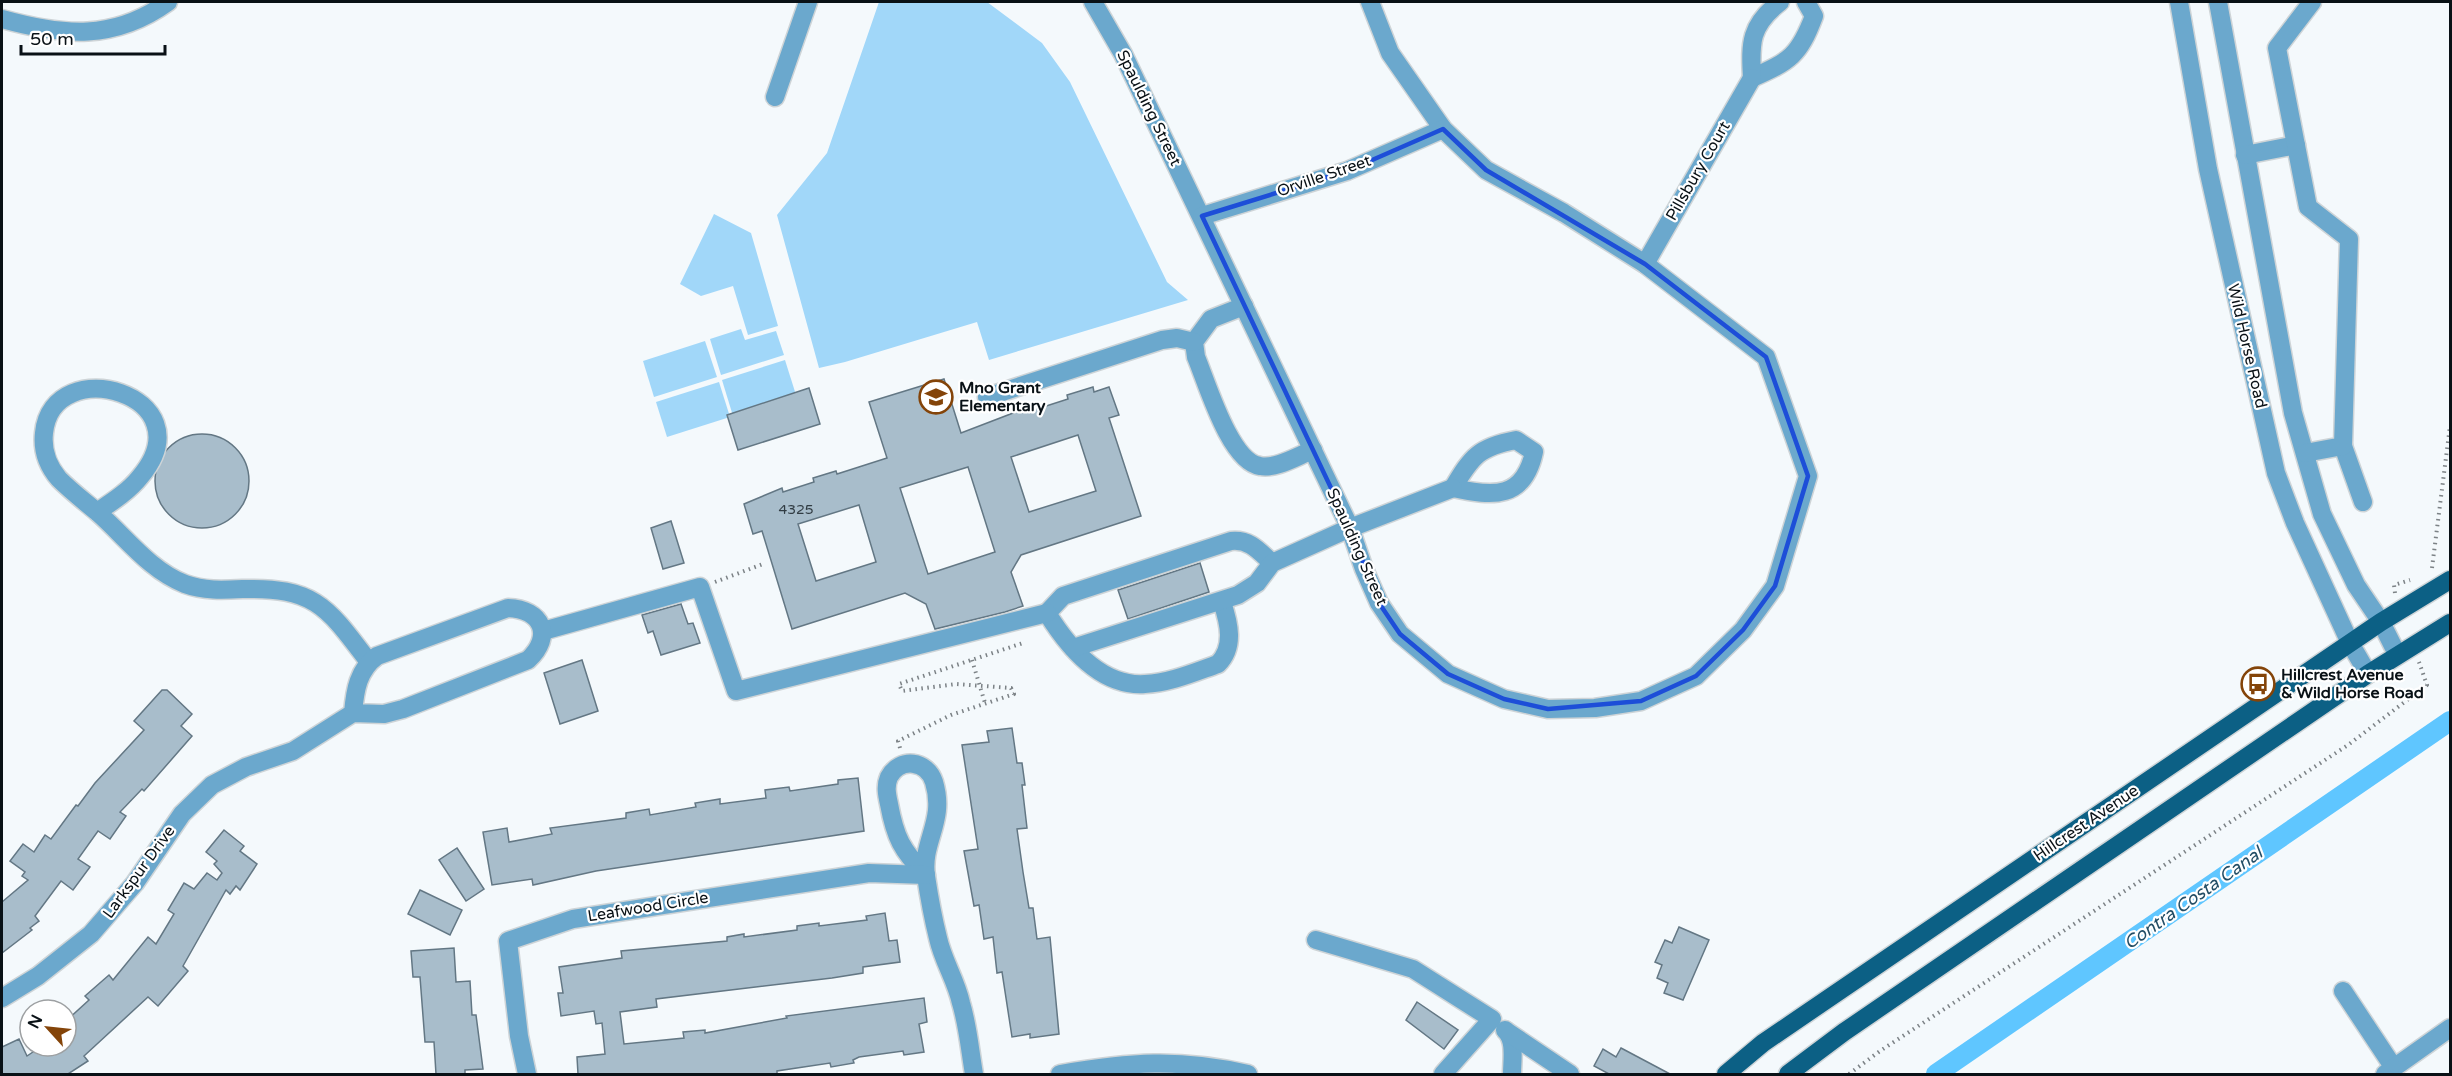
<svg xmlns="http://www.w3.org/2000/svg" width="2452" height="1076" font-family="'Varela Round',sans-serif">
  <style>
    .green { fill: #a1d7f9 }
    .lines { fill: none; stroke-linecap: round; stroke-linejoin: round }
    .canal { stroke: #5fc6ff; stroke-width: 20 }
    .building { fill: #a8bdcb; stroke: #637784; stroke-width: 1.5; fill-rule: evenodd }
    .minor-casing { stroke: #ced4d7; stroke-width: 21 }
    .major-casing { stroke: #ced4d7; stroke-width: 21 }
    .path { stroke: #7c8286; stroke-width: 4; stroke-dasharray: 1.5 4.5; stroke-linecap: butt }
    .minor { stroke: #6ba8cd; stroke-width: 18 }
    .major { stroke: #0c6085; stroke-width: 18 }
    .marked { fill: none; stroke: #1d4ed8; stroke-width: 4.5; stroke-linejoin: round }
    .labels { text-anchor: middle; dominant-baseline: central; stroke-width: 4.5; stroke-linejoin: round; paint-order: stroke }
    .number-label { font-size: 14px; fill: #313c43 }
    .street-label { font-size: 16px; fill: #091116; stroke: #fff }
    .poi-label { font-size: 16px; font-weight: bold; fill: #091116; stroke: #fff; text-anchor: start }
    .water-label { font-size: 18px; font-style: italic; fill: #234e66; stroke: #fff }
  </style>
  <rect width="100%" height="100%" fill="#f4f9fc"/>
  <g class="green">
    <polygon points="879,2 987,2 1042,43 1070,82 1167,282 1188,300 989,360 977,322 845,362 819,368 777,215 827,153"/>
    <polygon points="714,214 751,233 778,326 748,335 733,286 701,296 680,284"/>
    <polygon points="741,329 745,340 776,331 784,355 721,375 710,339"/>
    <polygon points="705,341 717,377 654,397 643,361"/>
    <polygon points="785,360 796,395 733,416 722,380"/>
    <polygon points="719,382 730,417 667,437 656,402"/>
  </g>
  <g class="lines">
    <polyline class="canal" points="1936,1074 2450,721"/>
  </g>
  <g class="building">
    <path d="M944 379 961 433 1039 403 1040 408 1068 399 1067 395 1093 387 1094 392 1109 387 1119 415 1109 418 1141 516 1021 555 1011 572 1023 606 1005 612 935 629 926 604 905 593 792 629 762 531 753 534 744 504 782 488 783 492 814 482 813 478 836 471 837 474 887 458 869 402ZM1078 435 1096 491 1029 512 1011 457ZM968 467 995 552 928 574 900 488ZM859 505 876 562 816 581 798 524Z"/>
    <polygon points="809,388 820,424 738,450 727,415"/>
    <circle cx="202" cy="481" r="47"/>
    <polygon points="671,521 684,563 663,569 651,528"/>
    <polygon points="1200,563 1209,592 1128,619 1118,590"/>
    <polygon points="681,604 688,624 693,623 700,643 661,655 653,631 648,633 642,615"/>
    <polygon points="582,660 598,711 560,724 544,673"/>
    <polygon points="162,690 167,690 192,714 181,726 192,736 144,791 142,789 120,812 126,816 110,839 98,831 78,859 90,867 73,890 61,881 35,916 39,921 30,928 32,930 2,953 2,902 28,880 22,876 25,872 10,861 23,844 34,852 45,835 51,839 76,805 78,806 95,783 144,730 134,721"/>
    <polygon points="1012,728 1017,763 1022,763 1025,785 1022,785 1027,828 1017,829 1023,872 1029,908 1033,908 1037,939 1050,937 1059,1034 1030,1038 1030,1034 1012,1037 1002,972 997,973 993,937 984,939 979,905 974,906 964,851 978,849 962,745 989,742 987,731"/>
    <polygon points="858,778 864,831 596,871 533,885 532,879 492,885 483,832 507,828 509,842 552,834 550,828 626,818 626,813 649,809 650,815 696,807 695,803 720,799 720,804 766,798 765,790 789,787 790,791 838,784 838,780"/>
    <polygon points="224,830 244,846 240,851 257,864 240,890 236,886 230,894 226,890 183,966 188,971 158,1006 148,997 84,1056 88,1061 68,1074 2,1074 2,1047 19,1039 27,1056 42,1046 66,1046 66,1021 89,1000 85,996 109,975 113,980 148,937 156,944 174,914 168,910 184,883 194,889 207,873 217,880 222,873 214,864 217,861 206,852"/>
    <polygon points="457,848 484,889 466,901 439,860"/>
    <polygon points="420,890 462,910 450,935 408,914"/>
    <polygon points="885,913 889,941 897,940 900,962 863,967 863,973 832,978 656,999 657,1007 620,1012 624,1044 684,1038 683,1032 705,1030 705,1033 787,1018 786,1016 924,998 927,1022 919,1024 924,1052 904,1055 903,1051 859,1057 853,1060 854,1063 831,1067 830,1063 777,1071 777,1074 578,1074 577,1057 605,1054 602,1023 596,1024 594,1011 561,1016 558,993 563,993 559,967 622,958 621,951 727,941 727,937 744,934 744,937 797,930 797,926 819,923 819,926 867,920 866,916"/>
    <polygon points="1679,927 1709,940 1683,1000 1664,993 1668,983 1657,978 1662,965 1655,962 1665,940 1672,943"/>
    <polygon points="454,948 456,982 470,981 472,1015 476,1015 483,1069 465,1070 465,1074 436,1074 434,1042 425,1042 420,977 413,977 411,951"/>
    <polygon points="1417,1002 1458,1030 1444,1049 1406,1020"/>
    <polygon points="1621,1048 1670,1074 1609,1074 1594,1066 1603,1049 1616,1057"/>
  </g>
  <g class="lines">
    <defs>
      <g id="minor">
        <polyline points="1093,2 1123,54 1350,528 1364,569 1379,603 1400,634 1448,674 1504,699 1548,709 1595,708 1641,701 1696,676 1743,630 1775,586 1808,476 1766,357 1645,264 1564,213 1486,170 1443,129 1390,53 1370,2"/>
        <polyline points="2179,2 2208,169 2276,473 2295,523 2350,643 2368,674"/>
        <polyline points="2218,2 2293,413 2322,514 2356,585 2381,622 2397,654"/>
        <path d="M2 19C63 36 114 41 168 2"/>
        <path d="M1752 78C1790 61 1799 56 1814 16L1806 2"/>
        <path d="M1752 78C1750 43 1750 25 1780 2"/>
        <polyline points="775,97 808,2"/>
        <polyline points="2245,155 2296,145"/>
        <polyline points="1202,216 1347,171 1443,129"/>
        <polyline points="1645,264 1752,78"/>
        <path d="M1244 306 1211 319 1194 342 1196 357C1207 383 1230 462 1260 466 1277 469 1297 456 1313 450"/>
        <polyline points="987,397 1162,340 1177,338 1194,342"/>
        <path d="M1516 440 1534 452C1524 499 1494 497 1453 488 1472 456 1479 447 1516 440Z"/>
        <polyline points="2343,446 2363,502"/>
        <polyline points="2305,453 2343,446 2349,239 2308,207 2277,48 2312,2"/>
        <path d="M97 512C112 502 129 491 140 477 209 395 52 350 44 433 42 451 47 465 59 479 71 491 84 501 97 512 125 536 149 570 185 584 204 591 223 590 243 589 316 587 328 608 369 662"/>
        <path d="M1222 602C1229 623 1235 647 1218 664 1195 672 1170 683 1145 684 1101 687 1068 647 1047 613L1063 596 1231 541C1250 539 1259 551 1272 563"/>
        <polyline points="543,631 700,587 736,691 1047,613"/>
        <polyline points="1073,648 1238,595 1257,583 1272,563 1350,528 1453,488"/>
        <path d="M926 875C902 851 895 837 889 804 887 795 885 786 889 777 900 757 927 760 934 782 946 822 921 841 926 876 929 896 933 918 938 938 943 961 956 980 961 1003 968 1026 970 1051 974 1074"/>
        <polyline points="1316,940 1413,969 1492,1019 1443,1074"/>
        <polyline points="2343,991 2394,1068"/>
        <path d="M2 998 38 976 91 934 135 883 182 814 212 785 246 767 293 751 353 713 384 714 403 709 528 660C554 636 542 609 508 608L377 656C358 670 355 690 353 713"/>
        <path d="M1505 1030C1516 1040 1512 1060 1512 1074"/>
        <polyline points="1506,1031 1570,1074"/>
        <polyline points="527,1074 519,1036 508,941 573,919 869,873 926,875"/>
        <path d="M1060 1074C1129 1062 1179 1058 1248 1074"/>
        <polyline points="2385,1074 2450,1028"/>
      </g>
      <g id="major">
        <polyline points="1726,1074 1763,1043 2381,622 2450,580"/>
        <polyline points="1788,1074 1844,1032 2368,674 2450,623"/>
      </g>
    </defs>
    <use href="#minor" class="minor-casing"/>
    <use href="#major" class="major-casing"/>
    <g class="path">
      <polyline points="2432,568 2450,426"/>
      <polyline points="715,582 763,564"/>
      <polyline points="2395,593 2394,585 2410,580"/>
      <polyline points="972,660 985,703"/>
      <polyline points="900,748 898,741 951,715 1014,694 1011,688 956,684 902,691 899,684 1023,643"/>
      <polyline points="1849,1074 1880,1051 2348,745 2427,685 2419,662"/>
    </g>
    <use href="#minor" class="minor"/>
    <use href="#major" class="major"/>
  </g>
  <path class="marked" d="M1443 129 1486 170 1645 264 1766 357 1808 476 1775 586 1743 630 1696 676 1641 701 1548 709 1504 699 1448 674 1400 634 1379 603 1350 528 1202 216 1347 171Z"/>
  <defs>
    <symbol id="school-ring" viewBox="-11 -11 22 22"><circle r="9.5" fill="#fff" stroke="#844409" stroke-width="1.5"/><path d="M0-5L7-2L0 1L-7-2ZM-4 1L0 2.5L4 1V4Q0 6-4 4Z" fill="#844409"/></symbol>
    <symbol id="bus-ring" viewBox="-11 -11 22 22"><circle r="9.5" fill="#fff" stroke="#844409" stroke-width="1.5"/><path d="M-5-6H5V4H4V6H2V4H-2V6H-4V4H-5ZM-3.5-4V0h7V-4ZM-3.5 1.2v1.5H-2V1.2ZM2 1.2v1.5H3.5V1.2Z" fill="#844409"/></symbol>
  </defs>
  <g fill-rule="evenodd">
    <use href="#school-ring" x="917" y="378" width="38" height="38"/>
    <use href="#bus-ring" x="2239" y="665" width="38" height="38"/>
  </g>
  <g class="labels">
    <g class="number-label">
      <text x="796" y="509">4325</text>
    </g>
    <g class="street-label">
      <text transform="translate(1149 108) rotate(64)">Spaulding Street</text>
      <text transform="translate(1698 171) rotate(-60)">Pillsbury Court</text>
      <text transform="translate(1324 176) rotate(-19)">Orville Street</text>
      <text transform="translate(2247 346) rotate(77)">Wild Horse Road</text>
      <text transform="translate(1357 547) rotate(66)">Spaulding Street</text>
      <text transform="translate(2086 823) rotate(-34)">Hillcrest Avenue</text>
      <text transform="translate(139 872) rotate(-54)">Larkspur Drive</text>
      <text transform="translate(648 907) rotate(-9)">Leafwood Circle</text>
    </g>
    <g class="poi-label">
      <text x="959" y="388">Mno Grant<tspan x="959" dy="18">Elementary</tspan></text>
      <text x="2281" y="675">Hillcrest Avenue<tspan x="2281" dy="18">&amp; Wild Horse Road</tspan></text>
    </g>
    <g class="water-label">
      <text transform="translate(2193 898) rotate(-35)">Contra Costa Canal</text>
    </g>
  </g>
  <rect width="2452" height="1076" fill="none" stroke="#091116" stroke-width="6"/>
  <g transform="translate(48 1028) rotate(297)"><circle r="28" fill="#ffffff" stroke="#9da0a2" stroke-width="1.5"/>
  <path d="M0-4.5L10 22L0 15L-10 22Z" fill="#844409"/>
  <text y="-9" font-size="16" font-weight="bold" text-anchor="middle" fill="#091116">N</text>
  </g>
  <path d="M21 45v9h144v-9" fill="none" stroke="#091116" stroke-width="3"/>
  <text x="30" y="45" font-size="18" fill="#091116" stroke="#ffffff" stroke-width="4.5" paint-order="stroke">50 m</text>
</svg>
